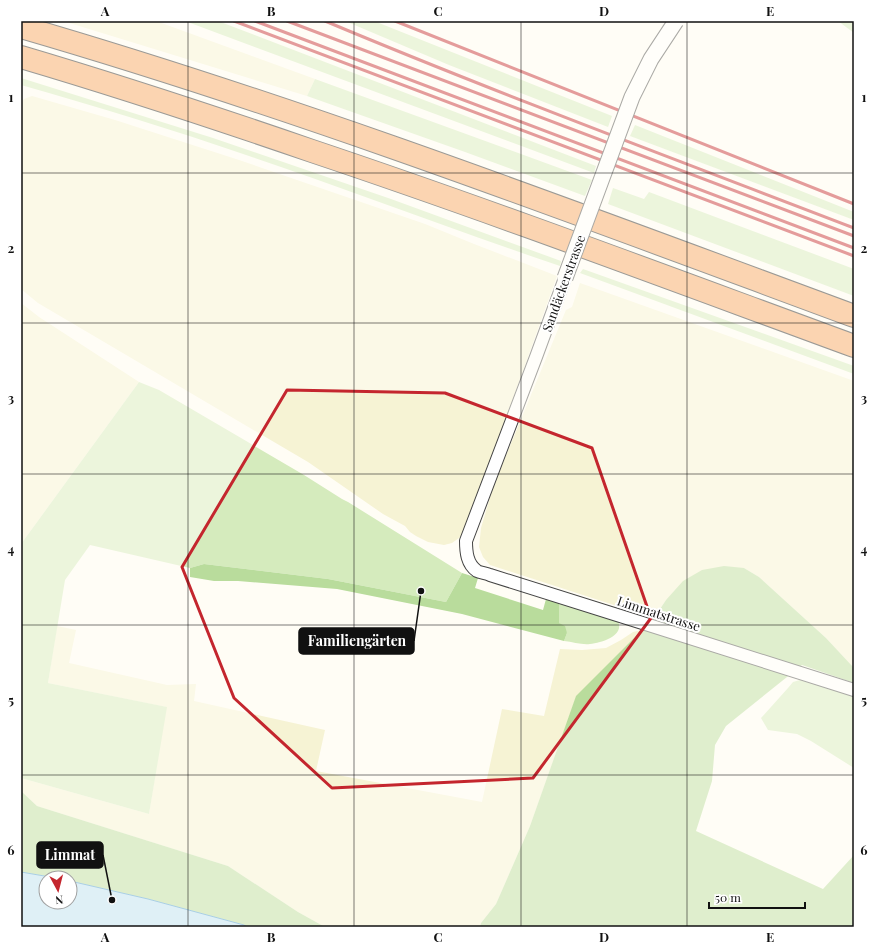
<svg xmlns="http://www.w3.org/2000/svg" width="875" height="948" font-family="'Playfair Display',serif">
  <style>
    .farmland { fill: #f6f3d4 }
    .green { fill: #d5ebbd }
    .forest { fill: #b9dc9c }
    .water { fill: #b9e0f7; stroke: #3f96cf }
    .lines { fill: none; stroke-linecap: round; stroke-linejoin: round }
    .minor-casing { stroke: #444; stroke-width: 14 }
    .motorway-casing { stroke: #222; stroke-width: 24 }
    .minor { stroke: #fff; stroke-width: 12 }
    .motorway { stroke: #f5a25d; stroke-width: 22 }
    .rail { stroke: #c4262e; stroke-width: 3 }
    .tertiary-bridge-casing { stroke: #444; stroke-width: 17; stroke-linecap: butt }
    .tertiary-bridge { stroke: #fff; stroke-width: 15 }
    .marked { fill: none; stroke: #c4262e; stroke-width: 3; stroke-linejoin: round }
    .grid { fill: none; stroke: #111; stroke-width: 1; stroke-opacity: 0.55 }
    .labels { text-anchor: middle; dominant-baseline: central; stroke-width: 4; stroke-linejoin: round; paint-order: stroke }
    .street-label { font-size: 13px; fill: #111; stroke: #fff }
    .leader { fill: none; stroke: #111; stroke-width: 1.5 }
    .callout-dot { fill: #111; stroke: #fff; stroke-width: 1.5 }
    .callout { fill: #111; stroke: #111; stroke-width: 1.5 }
    .callout-label { font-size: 14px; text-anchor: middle; font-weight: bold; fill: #fff }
    .neatline { fill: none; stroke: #111; stroke-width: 1.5 }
    .grid-label { font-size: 13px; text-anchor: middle; font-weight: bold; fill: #111 }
  </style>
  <rect width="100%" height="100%" fill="#fffdf5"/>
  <g class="farmland">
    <polygon points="63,21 156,21 315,79 307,96"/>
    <polygon points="32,96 115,120 239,160 425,224 474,244 557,276 466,530 459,538 452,543 444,545 428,542 416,536 410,532 405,526 383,514 308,462 38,303 21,289 21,104 24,99"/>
    <polygon points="580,283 854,381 854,668 826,638 759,577 744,568 666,600 654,618 490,565 483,557 479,547 481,528 493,487 566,310 572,307"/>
    <polygon points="21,303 39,317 139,382 21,544"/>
    <polygon points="57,626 76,630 69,663 167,685 196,684 194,701 325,730 316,771 482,802 502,709 544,716 560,649 582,650 606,648 621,640 633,632 642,630 576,697 530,826 496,904 481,923 480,927 325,927 298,912 228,866 37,806 21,791 21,778 149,814 166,707 48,683"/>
  </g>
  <g class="green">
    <polygon points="185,21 218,21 596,166 594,173"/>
    <polygon points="345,21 374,21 612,116 608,127 449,65"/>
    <polygon points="838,21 854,21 854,33"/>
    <path d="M21 78 213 138 391 199 561 261 560 266C456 231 353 191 249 156 174 130 98 107 21 85Z"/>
    <polygon points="315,79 592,180 585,196 465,152 307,96"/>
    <polygon points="635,125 854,212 854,220 630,136"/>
    <polygon points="613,188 644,199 649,192 854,269 854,296 608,204"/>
    <polygon points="583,269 854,366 854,374 580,273"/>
    <polygon points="139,382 159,390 304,475 342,499 348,502 462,573 446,602 328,579 204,564 190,568 90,545 65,580 48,683 167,707 149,814 21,778 21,544"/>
    <path d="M559 602 618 621C625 636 601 643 590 644 582 645 573 642 564 641L567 633 559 623Z"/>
    <polygon points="800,680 808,681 854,695 854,768 811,741 797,734 768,730 761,718 788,688 793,682"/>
  </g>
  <g class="forest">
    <polygon points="204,564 328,579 446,602 462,573 478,578 475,588 543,610 546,599 559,602 559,623 565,626 567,633 564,641 462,614 337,589 238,581 214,581 190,577 190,568"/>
    <polygon points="724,566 744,568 759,577 826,638 854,668 854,683 802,665 726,726 715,745 712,781 696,831 823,889 854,855 854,927 480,927 481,923 496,904 530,826 576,696 654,618 666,600 683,581 702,570"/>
    <polygon points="21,791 37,806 228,866 298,912 325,927 247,927 244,925 148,899 70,881 70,878 56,878 21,872"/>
  </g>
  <polygon class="water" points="21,872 56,878 46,878 46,902 70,902 70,881 148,899 244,925 247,927 21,927"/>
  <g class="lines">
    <defs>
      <path id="minor" d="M565 278 536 357 466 541C466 552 467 564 477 571 481 573 486 573 490 575L633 620 854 690"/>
      <g id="motorway">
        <path d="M21 27C303 109 578 214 854 316"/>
        <path d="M21 57C119 86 216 118 312 151 494 212 674 280 854 346"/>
      </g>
    </defs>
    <use href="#minor" class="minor-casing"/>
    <use href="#motorway" class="motorway-casing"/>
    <use href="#minor" class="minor"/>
    <use href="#motorway" class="motorway"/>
    <g class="rail">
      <polyline points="234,21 854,256"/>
      <polyline points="255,21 854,248"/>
      <polyline points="287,21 854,236"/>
      <path d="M325 21C499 94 677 160 854 228"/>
      <polyline points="395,21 854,204"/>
    </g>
    <defs>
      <polyline id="tertiary-bridge" points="565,278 632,97 651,59 676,21"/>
    </defs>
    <use href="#tertiary-bridge" class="tertiary-bridge-casing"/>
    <use href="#tertiary-bridge" class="tertiary-bridge"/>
  </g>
  <path d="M0 0H875V948H0ZM287 390 445 393 592 448 651 618 533 778 332 788 234 698 182 567Z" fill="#fffdf5" fill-opacity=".55" fill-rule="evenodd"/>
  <path class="marked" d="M287 390 445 393 592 448 651 618 533 778 332 788 234 698 182 567Z"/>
  <path class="grid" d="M188 21V927M354 21V927M521 21V927M687 21V927M21 173H854M21 323H854M21 474H854M21 625H854M21 775H854"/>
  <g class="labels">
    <g class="street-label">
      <text transform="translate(563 283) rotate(-70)">Sandäckerstrasse</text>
      <text transform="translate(659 613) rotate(18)">Limmatstrasse</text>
    </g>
  </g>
  <path class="leader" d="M421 591L414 641M112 900L103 855"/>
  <g class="callout-dot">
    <circle cx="421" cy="591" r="4"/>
    <circle cx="112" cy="900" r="4"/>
  </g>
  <g class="callout">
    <rect x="299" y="628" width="115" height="26" rx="4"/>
    <rect x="37" y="842" width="66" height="26" rx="4"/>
  </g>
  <g class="callout-label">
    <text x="357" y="646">Familiengärten</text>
    <text x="70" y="860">Limmat</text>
  </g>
  <rect width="875" height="948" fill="none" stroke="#ffffff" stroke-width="44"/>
  <g transform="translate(58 890) rotate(173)"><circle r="19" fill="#ffffff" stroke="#a0a0a0"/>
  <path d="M0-3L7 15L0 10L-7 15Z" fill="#c4262e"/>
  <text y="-6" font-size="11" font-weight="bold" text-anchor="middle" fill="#111111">N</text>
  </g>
  <path d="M709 902v6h96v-6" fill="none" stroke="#111111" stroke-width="2"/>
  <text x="715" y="902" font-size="12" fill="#111111" stroke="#ffffff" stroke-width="3" paint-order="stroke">50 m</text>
  <rect x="22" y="22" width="831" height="904" class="neatline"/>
  <g class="grid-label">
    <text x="105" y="16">A</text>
    <text x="271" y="16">B</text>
    <text x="438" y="16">C</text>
    <text x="604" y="16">D</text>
    <text x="770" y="16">E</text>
    <text x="11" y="102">1</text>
    <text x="864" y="102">1</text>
    <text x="11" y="253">2</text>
    <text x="864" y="253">2</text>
    <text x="11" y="403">3</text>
    <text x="864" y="403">3</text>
    <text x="11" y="554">4</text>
    <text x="864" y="554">4</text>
    <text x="11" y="705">5</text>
    <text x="864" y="705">5</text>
    <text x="11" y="855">6</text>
    <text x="864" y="855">6</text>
    <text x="105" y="942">A</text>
    <text x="271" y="942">B</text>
    <text x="438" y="942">C</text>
    <text x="604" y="942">D</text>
    <text x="770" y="942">E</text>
  </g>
</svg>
